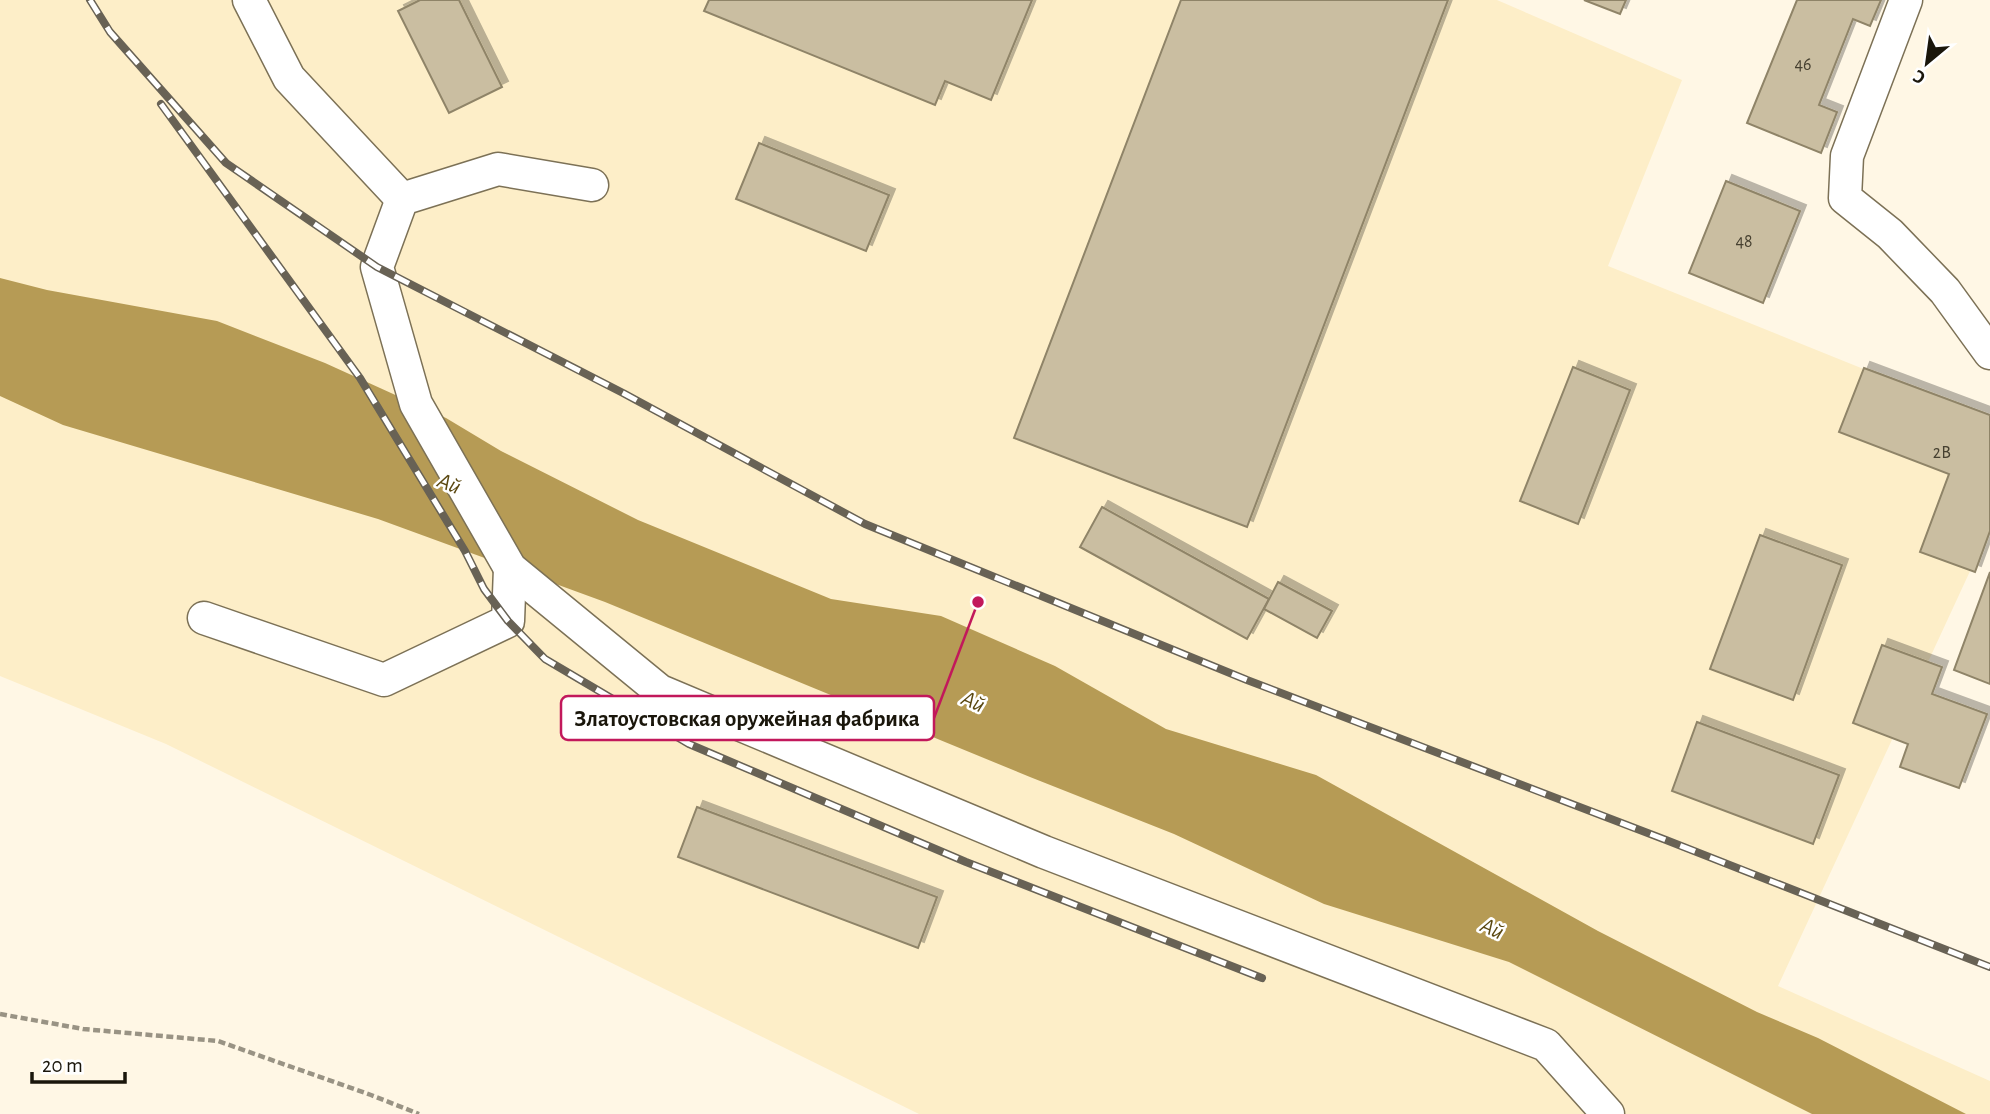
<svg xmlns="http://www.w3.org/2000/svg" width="1990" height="1114" font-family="'Alegreya Sans',sans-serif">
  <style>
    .built { fill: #fdeec8 }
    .water { fill: #b69b55 }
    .building { fill: #cabea1; stroke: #8f8468; stroke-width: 2; filter: url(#shadow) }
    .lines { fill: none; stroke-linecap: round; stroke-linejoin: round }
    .minor-casing { stroke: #7c7156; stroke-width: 35 }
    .path { stroke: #999384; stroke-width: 4.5; stroke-dasharray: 7 3.5; stroke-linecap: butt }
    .minor { stroke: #fff; stroke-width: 32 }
    .rail-casing { stroke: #686255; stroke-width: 8 }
    .rail { stroke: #fff; stroke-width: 5; stroke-dasharray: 16; stroke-linecap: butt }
    .labels { text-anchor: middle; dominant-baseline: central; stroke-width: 5; stroke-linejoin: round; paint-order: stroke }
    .number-label { font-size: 18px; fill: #464030 }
    .water-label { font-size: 23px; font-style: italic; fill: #5b4811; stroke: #fff }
    .leader { fill: none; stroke: #c2185b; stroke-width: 2.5 }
    .callout-dot { fill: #c2185b; stroke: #fff; stroke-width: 2.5 }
    .callout { fill: #fff; stroke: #c2185b; stroke-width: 2.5 }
    .callout-label { font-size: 23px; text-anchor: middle; font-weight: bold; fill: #1a160b }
  </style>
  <defs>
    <filter id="shadow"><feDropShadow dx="6" dy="-6" stdDeviation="0" flood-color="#0004"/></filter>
  </defs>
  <rect width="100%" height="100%" fill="#fff7e5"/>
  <polygon class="built" points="0,0 1497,0 1682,80 1608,266 1990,420 1990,528 1778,986 1990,1081 1990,1114 919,1114 166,744 0,676"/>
  <polygon class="water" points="0,278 47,290 217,321 325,363 446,418 501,451 638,520 831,599 941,616 1055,666 1166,729 1316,775 1598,931 1757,1012 1818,1038 1966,1114 1812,1114 1509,962 1324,904 1174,834 1030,777 605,602 378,519 63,425 0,396"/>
  <g class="building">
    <polygon points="420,0 459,0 502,87 449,113 398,11"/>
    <polygon points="709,0 1032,0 991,100 945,81 935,105 704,11"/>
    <polygon points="1181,0 1448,0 1247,527 1014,438"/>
    <polygon points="1584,0 1626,0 1620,14"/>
    <polygon points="1797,0 1881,0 1870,26 1853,19 1819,105 1837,112 1821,153 1747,123"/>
    <polygon points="759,143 889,195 866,251 736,199"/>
    <polygon points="1726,181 1800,211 1763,303 1689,273"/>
    <polygon points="1573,367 1630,390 1578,524 1520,501"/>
    <polygon points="1864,368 1990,415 1990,531 1975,572 1920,552 1949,474 1839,432"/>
    <polygon points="1102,507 1269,599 1247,639 1080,547"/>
    <polygon points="1760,535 1842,565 1793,700 1710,669"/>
    <polygon points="1990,572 1990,684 1954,670"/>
    <polygon points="1278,582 1332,611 1317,638 1264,609"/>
    <polygon points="1882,645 1942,667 1932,694 1987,714 1959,788 1900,767 1908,744 1853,723"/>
    <polygon points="1697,722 1839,775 1813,844 1672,791"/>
    <polygon points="697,807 937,897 918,948 678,857"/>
  </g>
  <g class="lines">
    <defs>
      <g id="minor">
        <polyline points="249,0 289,78 402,199"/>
        <polyline points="1906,0 1847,156 1845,198 1890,234 1945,291 1990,353"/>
        <polyline points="592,185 498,169 402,199 377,267 416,404 510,568 660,691 1044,852 1546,1045 1608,1114"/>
        <polyline points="204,618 384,680 508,621 510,568"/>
      </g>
    </defs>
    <use href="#minor" class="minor-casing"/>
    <polyline class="path" points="0,1014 83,1029 218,1041 371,1095 419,1114"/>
    <use href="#minor" class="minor"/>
    <defs>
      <g id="rail">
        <polyline points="90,0 110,32 226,163 377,267 623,393 865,524 1247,680 1666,840 1990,967"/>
        <polyline points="161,104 360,378 465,551 484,589 508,621 545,659 689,744 966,862 1262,978"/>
      </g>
    </defs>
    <use href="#rail" class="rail-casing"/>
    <use href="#rail" class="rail"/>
  </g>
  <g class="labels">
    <g class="number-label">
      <text x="1803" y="65">46</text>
      <text x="1744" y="242">48</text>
      <text x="1942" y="453">2В</text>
    </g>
    <g class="water-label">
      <text transform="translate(449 484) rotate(22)">Ай</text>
      <text transform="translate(973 702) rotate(24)">Ай</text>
      <text transform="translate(1492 929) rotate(24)">Ай</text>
    </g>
  </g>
  <path class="leader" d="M978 602L934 718"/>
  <circle class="callout-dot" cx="978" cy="602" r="7"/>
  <rect class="callout" x="561" y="696" width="373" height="44" rx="7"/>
  <g class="callout-label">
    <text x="747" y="726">Златоустовская оружейная фабрика</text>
  </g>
  <g transform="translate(1927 63) rotate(209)" stroke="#ffffff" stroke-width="5" paint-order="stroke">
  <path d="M0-5L12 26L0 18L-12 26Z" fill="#1a160b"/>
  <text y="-10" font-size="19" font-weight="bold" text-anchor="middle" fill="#1a160b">С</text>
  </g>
  <path d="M32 1072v10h93v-10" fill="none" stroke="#1a160b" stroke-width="3.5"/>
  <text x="42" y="1072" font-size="21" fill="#1a160b" stroke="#ffffff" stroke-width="5" paint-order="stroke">20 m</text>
</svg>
